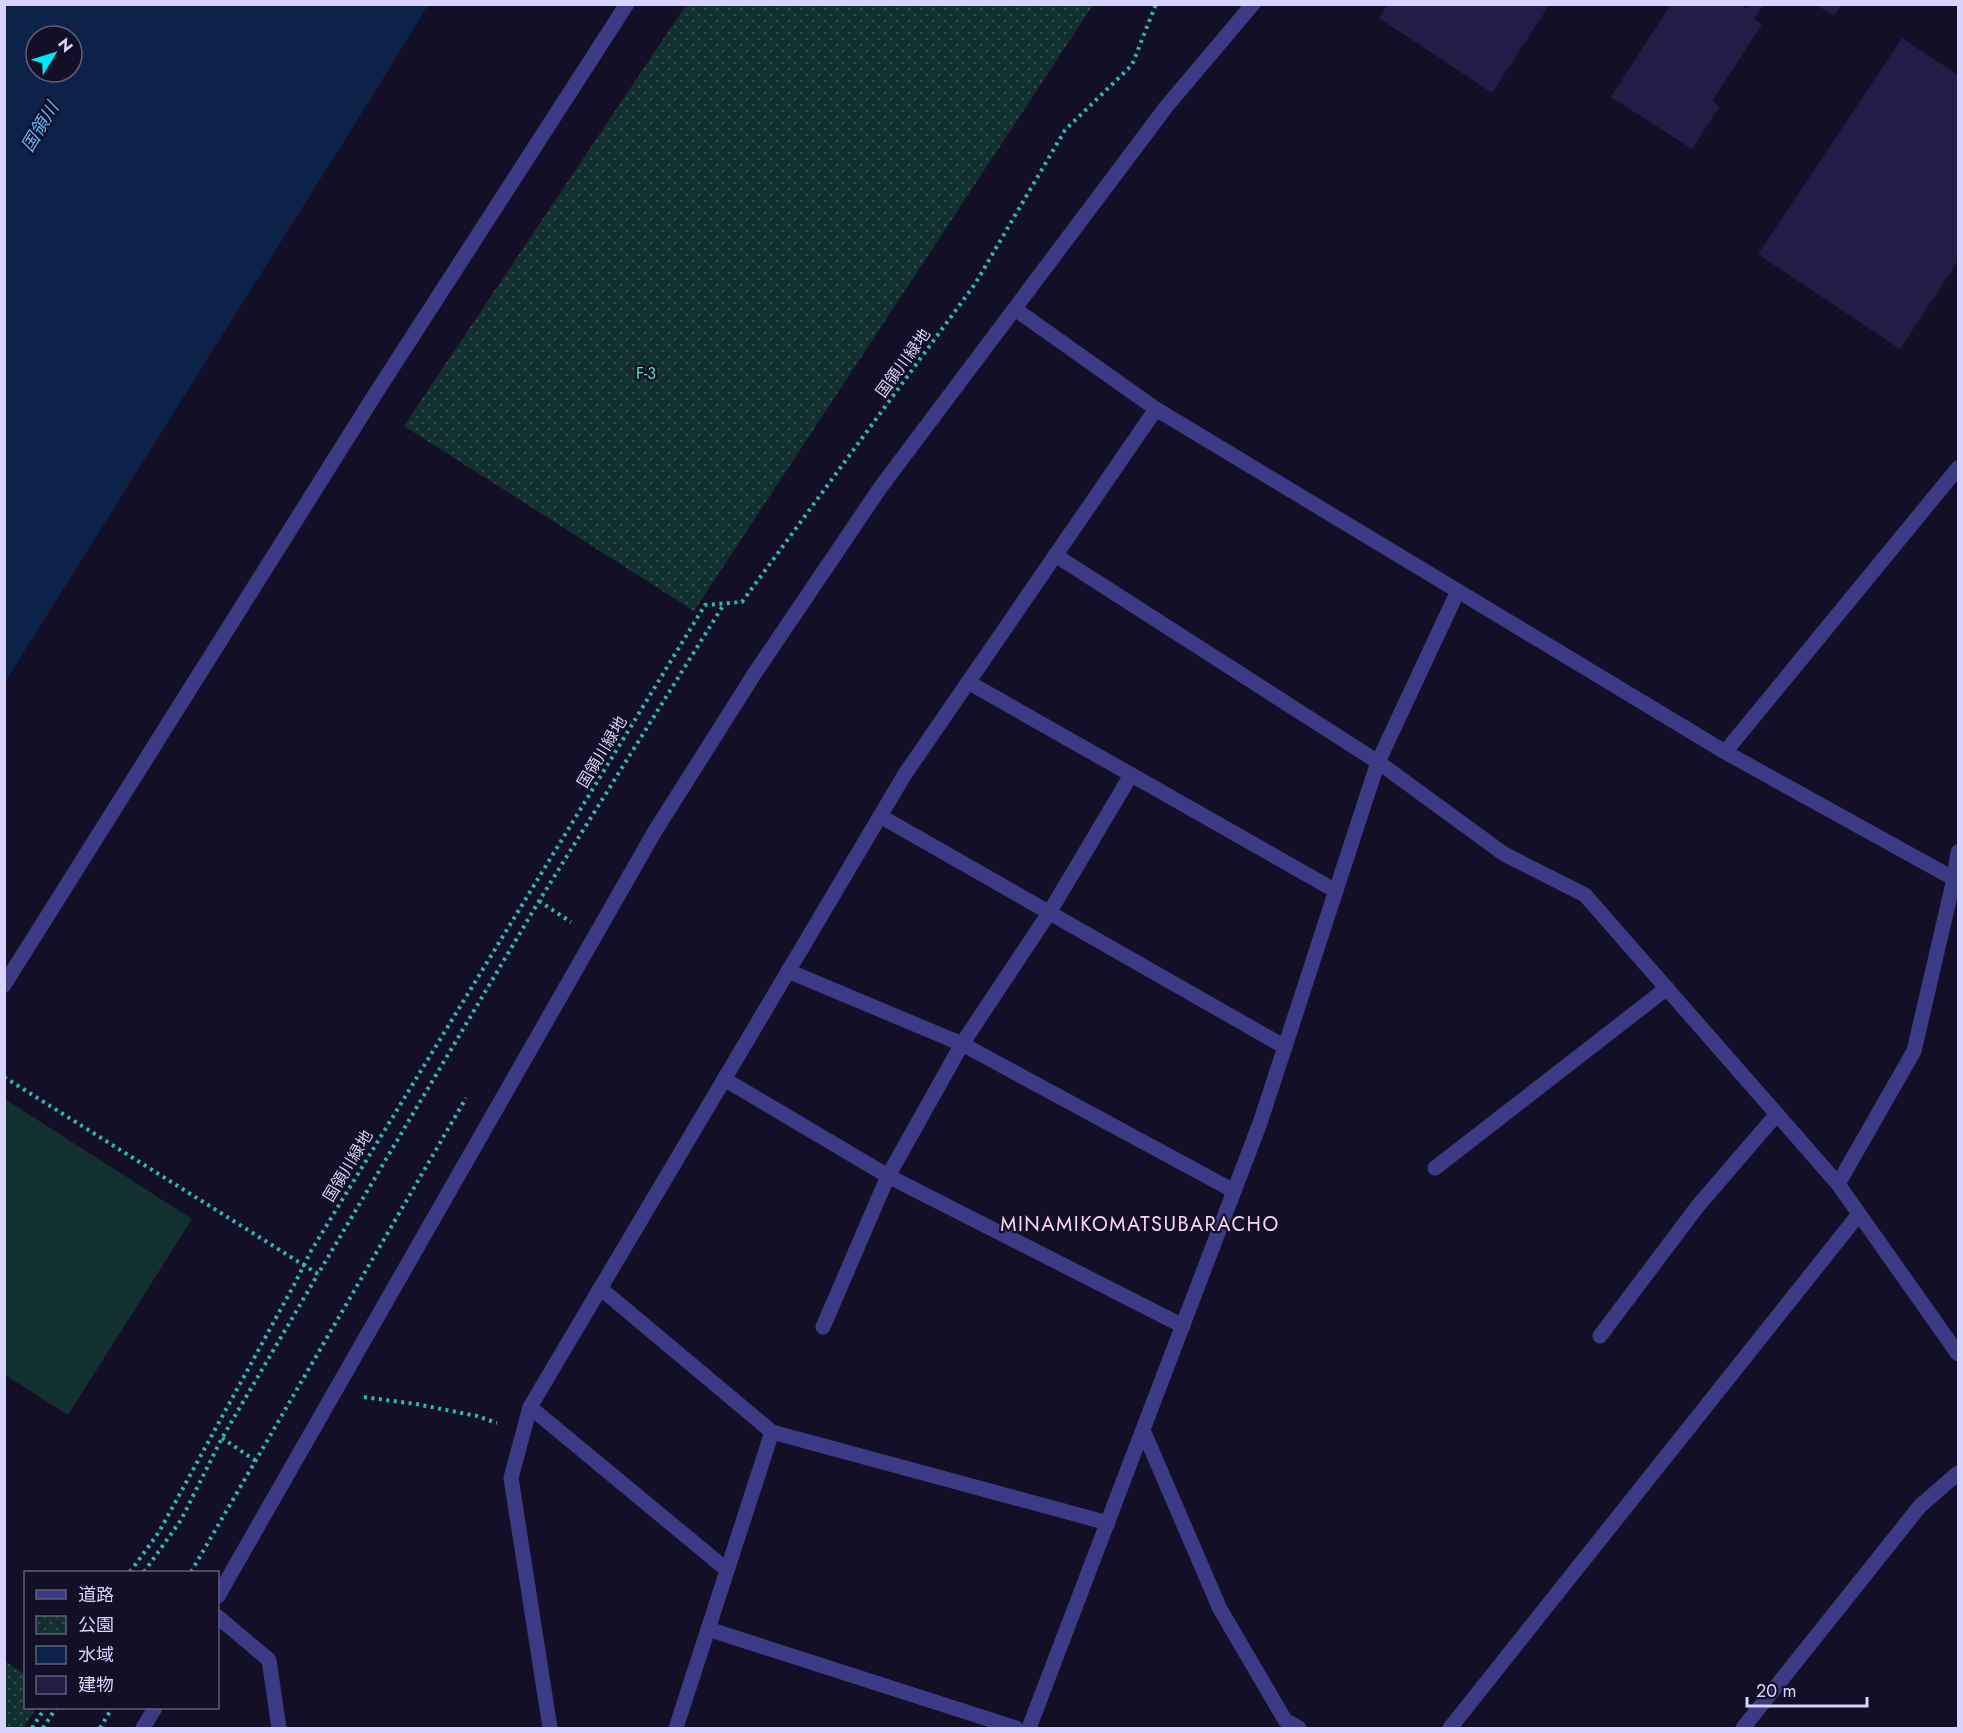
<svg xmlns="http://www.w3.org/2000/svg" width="1963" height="1733" font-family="Jost,'Noto Sans JP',sans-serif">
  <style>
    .park { fill: url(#park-dots) }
    .pitch { fill: #12302f }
    .water { fill: #0c2248; fill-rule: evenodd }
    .building { fill: #241b47 }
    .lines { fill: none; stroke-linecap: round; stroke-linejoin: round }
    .path { stroke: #2fb8b0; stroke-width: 4; stroke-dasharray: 3 4.5; stroke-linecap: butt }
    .service { stroke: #3d3a85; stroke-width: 15 }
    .minor { stroke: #3d3a85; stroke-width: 15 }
    .tertiary { stroke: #3d3a85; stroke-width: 15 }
    .labels { text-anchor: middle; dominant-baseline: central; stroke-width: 4.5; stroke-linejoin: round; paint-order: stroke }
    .street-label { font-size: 16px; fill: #d9d4ff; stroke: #130f26 }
    .park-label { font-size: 16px; fill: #5fe0c0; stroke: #130f26 }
    .water-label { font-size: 18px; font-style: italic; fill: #62b6ff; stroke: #130f26 }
    .quarter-label { font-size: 20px; letter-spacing: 1.5px; fill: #ffd6f0; stroke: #130f26 }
  </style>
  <defs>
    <pattern id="park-dots" width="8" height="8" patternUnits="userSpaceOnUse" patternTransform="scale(1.5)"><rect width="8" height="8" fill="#12302f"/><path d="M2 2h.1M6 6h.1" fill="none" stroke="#344d4e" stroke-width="1.8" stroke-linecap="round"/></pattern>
  </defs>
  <rect width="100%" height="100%" fill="#130f26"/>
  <g class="park">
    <polygon points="686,5 1093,5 694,611 404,426"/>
    <polygon points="4,1661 25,1674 26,1708 36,1708 24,1728 5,1728"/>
  </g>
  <polygon class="pitch" points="5,1099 192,1219 68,1415 5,1375"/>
  <path class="water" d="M5 4 428 5 378 87 5 682ZM36 36H72V72H36Z"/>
  <g class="building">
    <polygon points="1388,4 1550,4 1492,93 1379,18"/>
    <polygon points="1671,4 1740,4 1747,9 1750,4 1764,4 1754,19 1762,24 1713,100 1719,107 1692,149 1611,97"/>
    <polygon points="1816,5 1841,5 1834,16"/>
    <polygon points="1902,38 1958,75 1958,261 1900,349 1758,254"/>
  </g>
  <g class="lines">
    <g class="path">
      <polyline points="539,901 571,922"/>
      <polyline points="4,1077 318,1274 539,901 724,604"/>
      <polyline points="364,1397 416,1404 477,1416 497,1423"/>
      <polyline points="222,1438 256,1461"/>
      <polyline points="130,1572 159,1532 294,1285 311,1251 705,605 742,602 975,284 1065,130 1132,65 1156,4"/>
      <polyline points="144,1572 181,1520 222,1438 318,1274"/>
      <polyline points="191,1572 466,1098"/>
      <polyline points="32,1728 45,1708"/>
      <polyline points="43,1728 56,1708"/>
      <polyline points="100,1728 112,1708"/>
    </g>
    <polyline class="service" points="4,985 374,396 627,4"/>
    <g class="minor">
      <polyline points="1156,409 1725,752 1958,881"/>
      <polyline points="1055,555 1378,762 1504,854 1585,895 1838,1184"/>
      <polyline points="968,682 1336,891"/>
      <polyline points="1725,752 1958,468"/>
      <polyline points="1378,762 1458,591"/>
      <polyline points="880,816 1285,1047"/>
      <polyline points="1958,852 1954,879 1914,1051 1838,1184 1958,1354"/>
      <polyline points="788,971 962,1044 1234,1191"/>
      <polyline points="724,1079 888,1176 1183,1326"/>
      <polyline points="1435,1168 1667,988"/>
      <polyline points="600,1288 772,1432 1108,1523"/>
      <polyline points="823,1327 888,1176 962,1044 1049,913 1131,775"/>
      <polyline points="1600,1336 1697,1207 1777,1114"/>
      <polyline points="530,1407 727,1570"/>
      <polyline points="1143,1430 1220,1609 1285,1720 1299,1728"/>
      <polyline points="218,1596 655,831 753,676 880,488 1166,107 1253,4"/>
      <polyline points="218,1617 269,1660 279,1728"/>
      <polyline points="708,1629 1016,1728"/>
      <polyline points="143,1728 155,1708"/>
      <polyline points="550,1728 511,1478 530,1407 905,774 1156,409 1015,309"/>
      <polyline points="676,1728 772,1432"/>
      <polyline points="1450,1728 1859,1214"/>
      <polyline points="1743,1728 1920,1506 1958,1473"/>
    </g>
    <polyline class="tertiary" points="1029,1728 1260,1123 1378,762"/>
  </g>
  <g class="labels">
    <g class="street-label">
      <text transform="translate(903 363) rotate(-54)">国領川緑地</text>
      <text transform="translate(602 752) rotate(-59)">国領川緑地</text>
      <text transform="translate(348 1166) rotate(-59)">国領川緑地</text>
    </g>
    <g class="park-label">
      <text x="646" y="373">F-3</text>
    </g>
    <g class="water-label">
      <text transform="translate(40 127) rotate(-59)">国領川</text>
    </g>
    <g class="quarter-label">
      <text x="1140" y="1224">MINAMIKOMATSUBARACHO</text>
    </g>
  </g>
  <rect width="1963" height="1733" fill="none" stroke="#d9d4ff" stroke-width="12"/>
  <rect x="24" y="1571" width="195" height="138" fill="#130f26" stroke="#625e7d" stroke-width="1.5"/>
  <rect x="36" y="1590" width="30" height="9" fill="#3d3a85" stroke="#625e7d" stroke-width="1.5"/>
  <text x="78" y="1601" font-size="18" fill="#d9d4ff">道路</text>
  <rect x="36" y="1616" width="30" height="18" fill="url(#park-dots)" stroke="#625e7d" stroke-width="1.5"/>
  <text x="78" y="1631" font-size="18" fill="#d9d4ff">公園</text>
  <rect x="36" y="1646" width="30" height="18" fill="#0c2248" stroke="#625e7d" stroke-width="1.5"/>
  <text x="78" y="1661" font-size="18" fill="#d9d4ff">水域</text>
  <rect x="36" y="1676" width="30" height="18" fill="#241b47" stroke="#625e7d" stroke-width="1.5"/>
  <text x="78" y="1691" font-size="18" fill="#d9d4ff">建物</text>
  <g transform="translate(54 54) rotate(52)"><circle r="28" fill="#130f26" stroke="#625e7d" stroke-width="1.5"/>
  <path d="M0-4.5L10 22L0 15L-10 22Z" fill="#00e5ff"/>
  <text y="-9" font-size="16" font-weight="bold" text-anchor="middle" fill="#d9d4ff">N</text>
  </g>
  <path d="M1747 1697v9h120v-9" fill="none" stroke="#d9d4ff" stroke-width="3"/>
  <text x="1756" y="1697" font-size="18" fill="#d9d4ff" stroke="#130f26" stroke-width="4.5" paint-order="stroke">20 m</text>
</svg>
